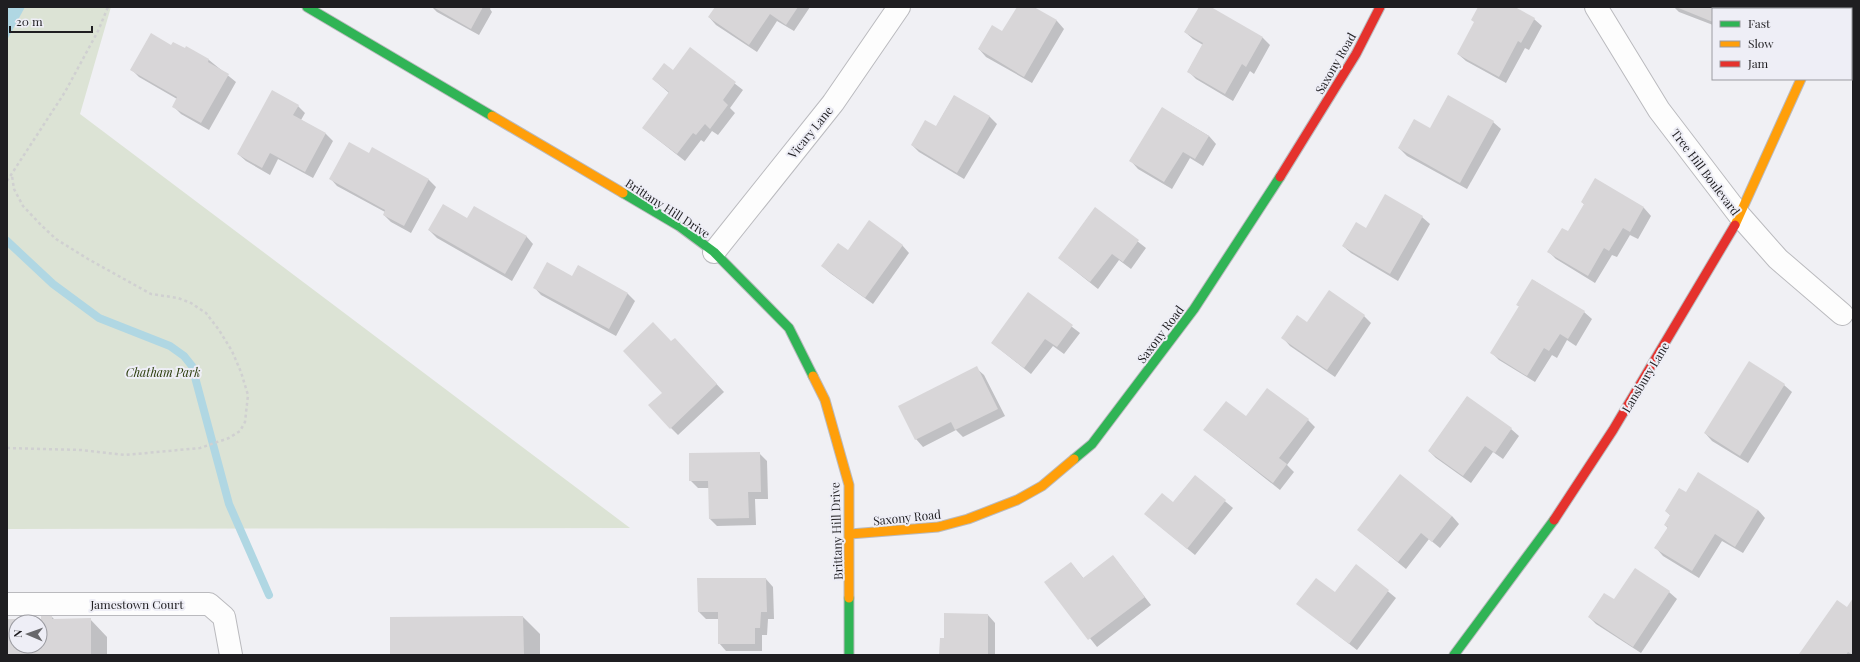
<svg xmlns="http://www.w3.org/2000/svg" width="1860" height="662" font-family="'Playfair Display',serif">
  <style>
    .green { fill: #dce3d5 }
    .water { fill: #b0d7e3 }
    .shadow { fill: #0003; fill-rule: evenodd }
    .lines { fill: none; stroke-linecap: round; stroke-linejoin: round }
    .stream { stroke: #b0d7e3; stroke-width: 8 }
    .building { fill: #d8d6d8; fill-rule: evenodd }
    .street-casing { stroke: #bababe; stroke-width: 24 }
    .fast-casing { stroke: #bababe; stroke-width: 11 }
    .slow-casing { stroke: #bababe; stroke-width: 11 }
    .jam-casing { stroke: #bababe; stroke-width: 11 }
    .path { stroke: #d0d0d1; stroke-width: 2.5; stroke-dasharray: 3 3; stroke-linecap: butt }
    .street { stroke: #fdfdfd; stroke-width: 22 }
    .fast { stroke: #30b455; stroke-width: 9 }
    .slow { stroke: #ff9f0a; stroke-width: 9 }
    .jam { stroke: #e5322d; stroke-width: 9 }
    .labels { text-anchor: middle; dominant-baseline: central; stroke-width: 4; stroke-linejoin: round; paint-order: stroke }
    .street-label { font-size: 12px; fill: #1f1e21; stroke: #eeeef6 }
    .park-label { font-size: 12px; font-style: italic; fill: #2b3c0c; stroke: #eeeef6 }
  </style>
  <rect width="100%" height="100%" fill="#f0f0f4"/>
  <polygon class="green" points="7,7 111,7 80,114 630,528 7,529"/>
  <polygon class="water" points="8,7 25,7 7,40 7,9"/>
  <g class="shadow">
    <polygon points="432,7 491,7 490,9 492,12 479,35 437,12"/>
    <polygon points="716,7 810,7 794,31 777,21 757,52 716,25 709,17"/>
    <polygon points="1018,7 1032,7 1057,21 1064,29 1032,83 986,57 979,49 1003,32"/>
    <polygon points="1200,7 1209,7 1263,38 1270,45 1254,74 1250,71 1233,101 1196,79 1188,71 1203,45 1193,39 1185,32"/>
    <polygon points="1479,7 1513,7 1534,19 1542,26 1529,50 1525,48 1506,83 1466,61 1458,54 1475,23"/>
    <polygon points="1674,7 1753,7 1752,9 1713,9 1713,25 1679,12"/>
    <polygon points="171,46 185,50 186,48 209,60 236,82 209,130 181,114 173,106 177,99 139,77 131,69"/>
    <polygon points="690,49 743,90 730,108 735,113 718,135 712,131 704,142 701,140 685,161 643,128 669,93 653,79 673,71"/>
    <polygon points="954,96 990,117 997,124 964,179 919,152 912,145 936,127"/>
    <polygon points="298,106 305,113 301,120 326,134 333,141 313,178 278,159 270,175 246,161 238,154"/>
    <polygon points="1162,108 1209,136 1216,144 1203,166 1190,158 1172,189 1138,169 1131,161"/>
    <polygon points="1493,122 1501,129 1467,189 1407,156 1399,148 1430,130"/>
    <polygon points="372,149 429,180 436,187 411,233 391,222 384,215 385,212 337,186 330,178 369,154"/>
    <polygon points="1596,180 1644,208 1651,216 1638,239 1630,235 1617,257 1612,255 1595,283 1556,259 1548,251 1568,233 1585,205 1582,202"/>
    <polygon points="1095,208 1146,248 1131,269 1119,260 1098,289 1059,258"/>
    <polygon points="1422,217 1430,224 1398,281 1351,253 1343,246 1366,229"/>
    <polygon points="468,219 526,236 533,244 512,281 437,238 429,230"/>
    <polygon points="902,245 909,253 873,304 830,273 822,266"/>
    <polygon points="578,267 628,294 635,301 616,336 541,295 534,287 573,277"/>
    <polygon points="1533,280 1584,312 1592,319 1576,346 1567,340 1557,358 1552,355 1535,382 1499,360 1492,353 1520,307 1517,305"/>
    <polygon points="1029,294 1080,333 1064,354 1053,346 1031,374 992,343"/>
    <polygon points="1364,316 1371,323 1335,377 1290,346 1283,338"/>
    <polygon points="672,342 682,347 724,392 678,435 671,428 663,393"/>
    <polygon points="976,368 984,375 1005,416 963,437 956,430 923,447 916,439"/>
    <polygon points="1784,385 1792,392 1748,463 1712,441 1705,433"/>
    <polygon points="1467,397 1511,429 1519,436 1503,459 1493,452 1471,483 1436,458 1429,451"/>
    <polygon points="1246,417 1308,420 1315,427 1287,465 1294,472 1280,490 1204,430"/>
    <polygon points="759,453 767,461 768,499 755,499 756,525 717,526 710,519 709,488 698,488 690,480"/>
    <polygon points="1195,476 1233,508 1195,555 1145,514 1173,503"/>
    <polygon points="1686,493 1758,510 1765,518 1743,553 1722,541 1699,578 1663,556 1656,548 1668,528 1665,525 1671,516 1666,511"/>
    <polygon points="1452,516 1459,524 1440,548 1429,539 1406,569 1358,530"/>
    <polygon points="1113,556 1151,605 1097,647 1046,583 1071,563 1084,579"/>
    <polygon points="1356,565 1396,598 1357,650 1298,604 1335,593"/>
    <polygon points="766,579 773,587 774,619 768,619 767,635 762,635 762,651 726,651 719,643 719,619 706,619 699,612"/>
    <polygon points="1669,592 1677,599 1641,653 1596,624 1589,617 1614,600"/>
    <polygon points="1853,600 1853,655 1801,655 1800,654 1847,608"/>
    <polygon points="945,614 988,615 995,623 995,655 940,655 945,639"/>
    <path d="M51 616 55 620 90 619 107 637V655H7V620H42ZM16 622H40V646H16Z"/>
    <polygon points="523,617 540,634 540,655 391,655"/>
  </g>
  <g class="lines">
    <polyline class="stream" points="7,241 53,284 99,318 170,346 184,356 192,366 229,504 269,595"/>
  </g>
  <g class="building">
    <polygon points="433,7 483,7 471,29"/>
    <polygon points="715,7 798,7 786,25 770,14 749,45 708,17"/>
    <polygon points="1017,7 1034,7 1057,20 1024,77 978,49 992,25 1002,31"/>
    <polygon points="1199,7 1211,7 1263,37 1246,67 1242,64 1225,94 1187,72 1203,43 1184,32"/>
    <polygon points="1478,7 1515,7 1535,18 1521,43 1518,41 1499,77 1457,54 1474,22 1471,20"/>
    <polygon points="1676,7 1743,7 1742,9 1713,9 1713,22"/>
    <polygon points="151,33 171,45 173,42 185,48 186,46 209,59 208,62 229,74 201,123 172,107 177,97 130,70"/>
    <polygon points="690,47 736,82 723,100 728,105 710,129 705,124 696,135 693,133 677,154 642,128 669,92 652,79 664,63 673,70"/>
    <polygon points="272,90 299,105 293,115 326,133 305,172 270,153 262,168 237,154"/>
    <polygon points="954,95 990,116 957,173 911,145 925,120 936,126"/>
    <polygon points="1448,95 1494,121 1460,183 1398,148 1414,119 1430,128"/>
    <polygon points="1162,107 1209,136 1195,159 1183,152 1164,182 1129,161"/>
    <polygon points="349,142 369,153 372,147 429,179 404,226 383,215 385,210 329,179"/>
    <polygon points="1595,178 1644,207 1630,232 1623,228 1609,251 1604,248 1588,276 1547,252 1562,228 1568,231 1584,204 1581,202"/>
    <polygon points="1385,194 1423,216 1390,274 1342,246 1356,222 1366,228"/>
    <polygon points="443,204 467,218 474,206 527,236 505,274 428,230"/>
    <polygon points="1095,207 1139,240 1123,262 1112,254 1090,282 1058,258"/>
    <polygon points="869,220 903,245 865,298 821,266 838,243 848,250"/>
    <polygon points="547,262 572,276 578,265 628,293 609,329 533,288"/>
    <polygon points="1532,279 1585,311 1568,339 1560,334 1549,351 1544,348 1527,376 1490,353 1519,306 1516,305"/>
    <polygon points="1329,290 1365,315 1327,370 1281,338 1297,315 1307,322"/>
    <polygon points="1028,292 1073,325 1057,347 1045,339 1024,368 991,343"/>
    <polygon points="653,322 671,341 675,338 717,384 670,429 648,405 662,393 623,351"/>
    <polygon points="1749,361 1785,384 1740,456 1704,433"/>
    <polygon points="977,366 998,409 955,430 951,422 915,440 898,406"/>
    <polygon points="1267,388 1309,419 1279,458 1287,464 1273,483 1203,430 1226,401 1246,416"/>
    <polygon points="1467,396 1512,428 1495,453 1485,446 1463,476 1428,451"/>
    <polygon points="760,452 761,492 748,492 749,518 709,519 708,481 689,481 689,453"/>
    <polygon points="1698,472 1758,510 1735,547 1715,534 1692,571 1654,548 1668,527 1664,525 1670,515 1665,511 1679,488 1686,492"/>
    <polygon points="1400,474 1452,516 1432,542 1421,533 1398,562 1357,530"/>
    <polygon points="1195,475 1226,500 1187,549 1144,514 1162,493 1173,502"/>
    <polygon points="1113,555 1145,597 1088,640 1044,582 1071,562 1083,578"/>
    <polygon points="1356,564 1389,590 1349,644 1296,604 1316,578 1335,592"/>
    <polygon points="1635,568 1670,591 1633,647 1588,617 1604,593 1614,599"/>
    <polygon points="697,578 766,578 767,612 761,612 760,628 755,628 755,644 718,644 718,612 698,612"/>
    <polygon points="1853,598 1853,655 1848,652 1846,655 1799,654 1837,600 1847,607"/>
    <polygon points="944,613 988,614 988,655 939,655 940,638 944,638"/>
    <path d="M41 615H52V619L91 618V655H7V619H41ZM16 622H40V646H16Z"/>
    <polygon points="523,616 524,655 390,655 390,617"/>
  </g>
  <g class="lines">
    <defs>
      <g id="street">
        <polyline points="1596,7 1659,110 1740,216 1778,259 1842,314"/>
        <polyline points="1833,9 1834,7"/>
        <polyline points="714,252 833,103 899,7"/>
        <polyline points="7,604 209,604 224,617 231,655"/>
      </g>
      <g id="fast">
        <polyline points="307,7 492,116"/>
        <polyline points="623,193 679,226 714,252 789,328 813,376"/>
        <polyline points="1074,459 1092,444 1194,309 1280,177"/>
        <polyline points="849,598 849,655"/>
        <polyline points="1454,655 1554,520"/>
      </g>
      <g id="slow">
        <polyline points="492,116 623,193"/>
        <polyline points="1735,225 1801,79"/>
        <polyline points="813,376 825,400 849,485 849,598"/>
        <polyline points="850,534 938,527 968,519 1017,500 1042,486 1074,459"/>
      </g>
      <g id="jam">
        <polyline points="1280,177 1356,54 1380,7"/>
        <polyline points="1554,520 1613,430 1735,225"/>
      </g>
    </defs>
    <use href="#street" class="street-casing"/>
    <use href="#fast" class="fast-casing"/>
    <use href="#slow" class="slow-casing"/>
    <use href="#jam" class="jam-casing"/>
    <g class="path">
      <polyline points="7,181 65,92 98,31 108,7"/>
      <polyline points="7,448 81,450 125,455 200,448 229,438 240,431 245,422 248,395 241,372 232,351 219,330 206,313 191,303 178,298 151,294 88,259 56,239 41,225 23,206 14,189 12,176"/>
    </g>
    <use href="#street" class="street"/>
    <use href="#fast" class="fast"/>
    <use href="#slow" class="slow"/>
    <use href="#jam" class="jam"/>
  </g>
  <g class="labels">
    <g class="street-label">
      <text transform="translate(1335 63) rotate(-60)">Saxony Road</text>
      <text transform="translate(810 132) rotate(-51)">Vicary Lane</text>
      <text transform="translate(1706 172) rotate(53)">Tree Hill Boulevard</text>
      <text transform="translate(668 208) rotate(33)">Brittany Hill Drive</text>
      <text transform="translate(1160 334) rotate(-53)">Saxony Road</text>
      <text transform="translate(1645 377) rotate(-59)">Lansbury Lane</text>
      <text transform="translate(907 517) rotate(-6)">Saxony Road</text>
      <text transform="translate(836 531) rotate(-92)">Brittany Hill Drive</text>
      <text x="137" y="604">Jamestown Court</text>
    </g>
    <g class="park-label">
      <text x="163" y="372">Chatham Park</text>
    </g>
  </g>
  <rect width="1860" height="662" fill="none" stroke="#1f1e21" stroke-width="16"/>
  <rect x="1712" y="8" width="140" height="72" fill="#eeeef6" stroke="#9b9ba1"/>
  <rect x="1720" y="21" width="20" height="6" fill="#30b455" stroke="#9b9ba1"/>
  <text x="1748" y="28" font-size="12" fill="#1f1e21">Fast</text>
  <rect x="1720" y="41" width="20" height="6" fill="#ff9f0a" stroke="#9b9ba1"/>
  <text x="1748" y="48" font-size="12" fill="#1f1e21">Slow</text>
  <rect x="1720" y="61" width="20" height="6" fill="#e5322d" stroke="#9b9ba1"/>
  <text x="1748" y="68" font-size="12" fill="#1f1e21">Jam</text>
  <g transform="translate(28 634) rotate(272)"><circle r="19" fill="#eeeef6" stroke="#9b9ba1"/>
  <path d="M0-3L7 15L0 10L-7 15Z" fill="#68686b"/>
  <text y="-6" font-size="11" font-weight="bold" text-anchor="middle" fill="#1f1e21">N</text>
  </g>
  <path d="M10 26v6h82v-6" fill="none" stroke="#1f1e21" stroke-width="2"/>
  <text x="16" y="26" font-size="12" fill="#1f1e21" stroke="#eeeef6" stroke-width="3" paint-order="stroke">20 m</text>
</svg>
